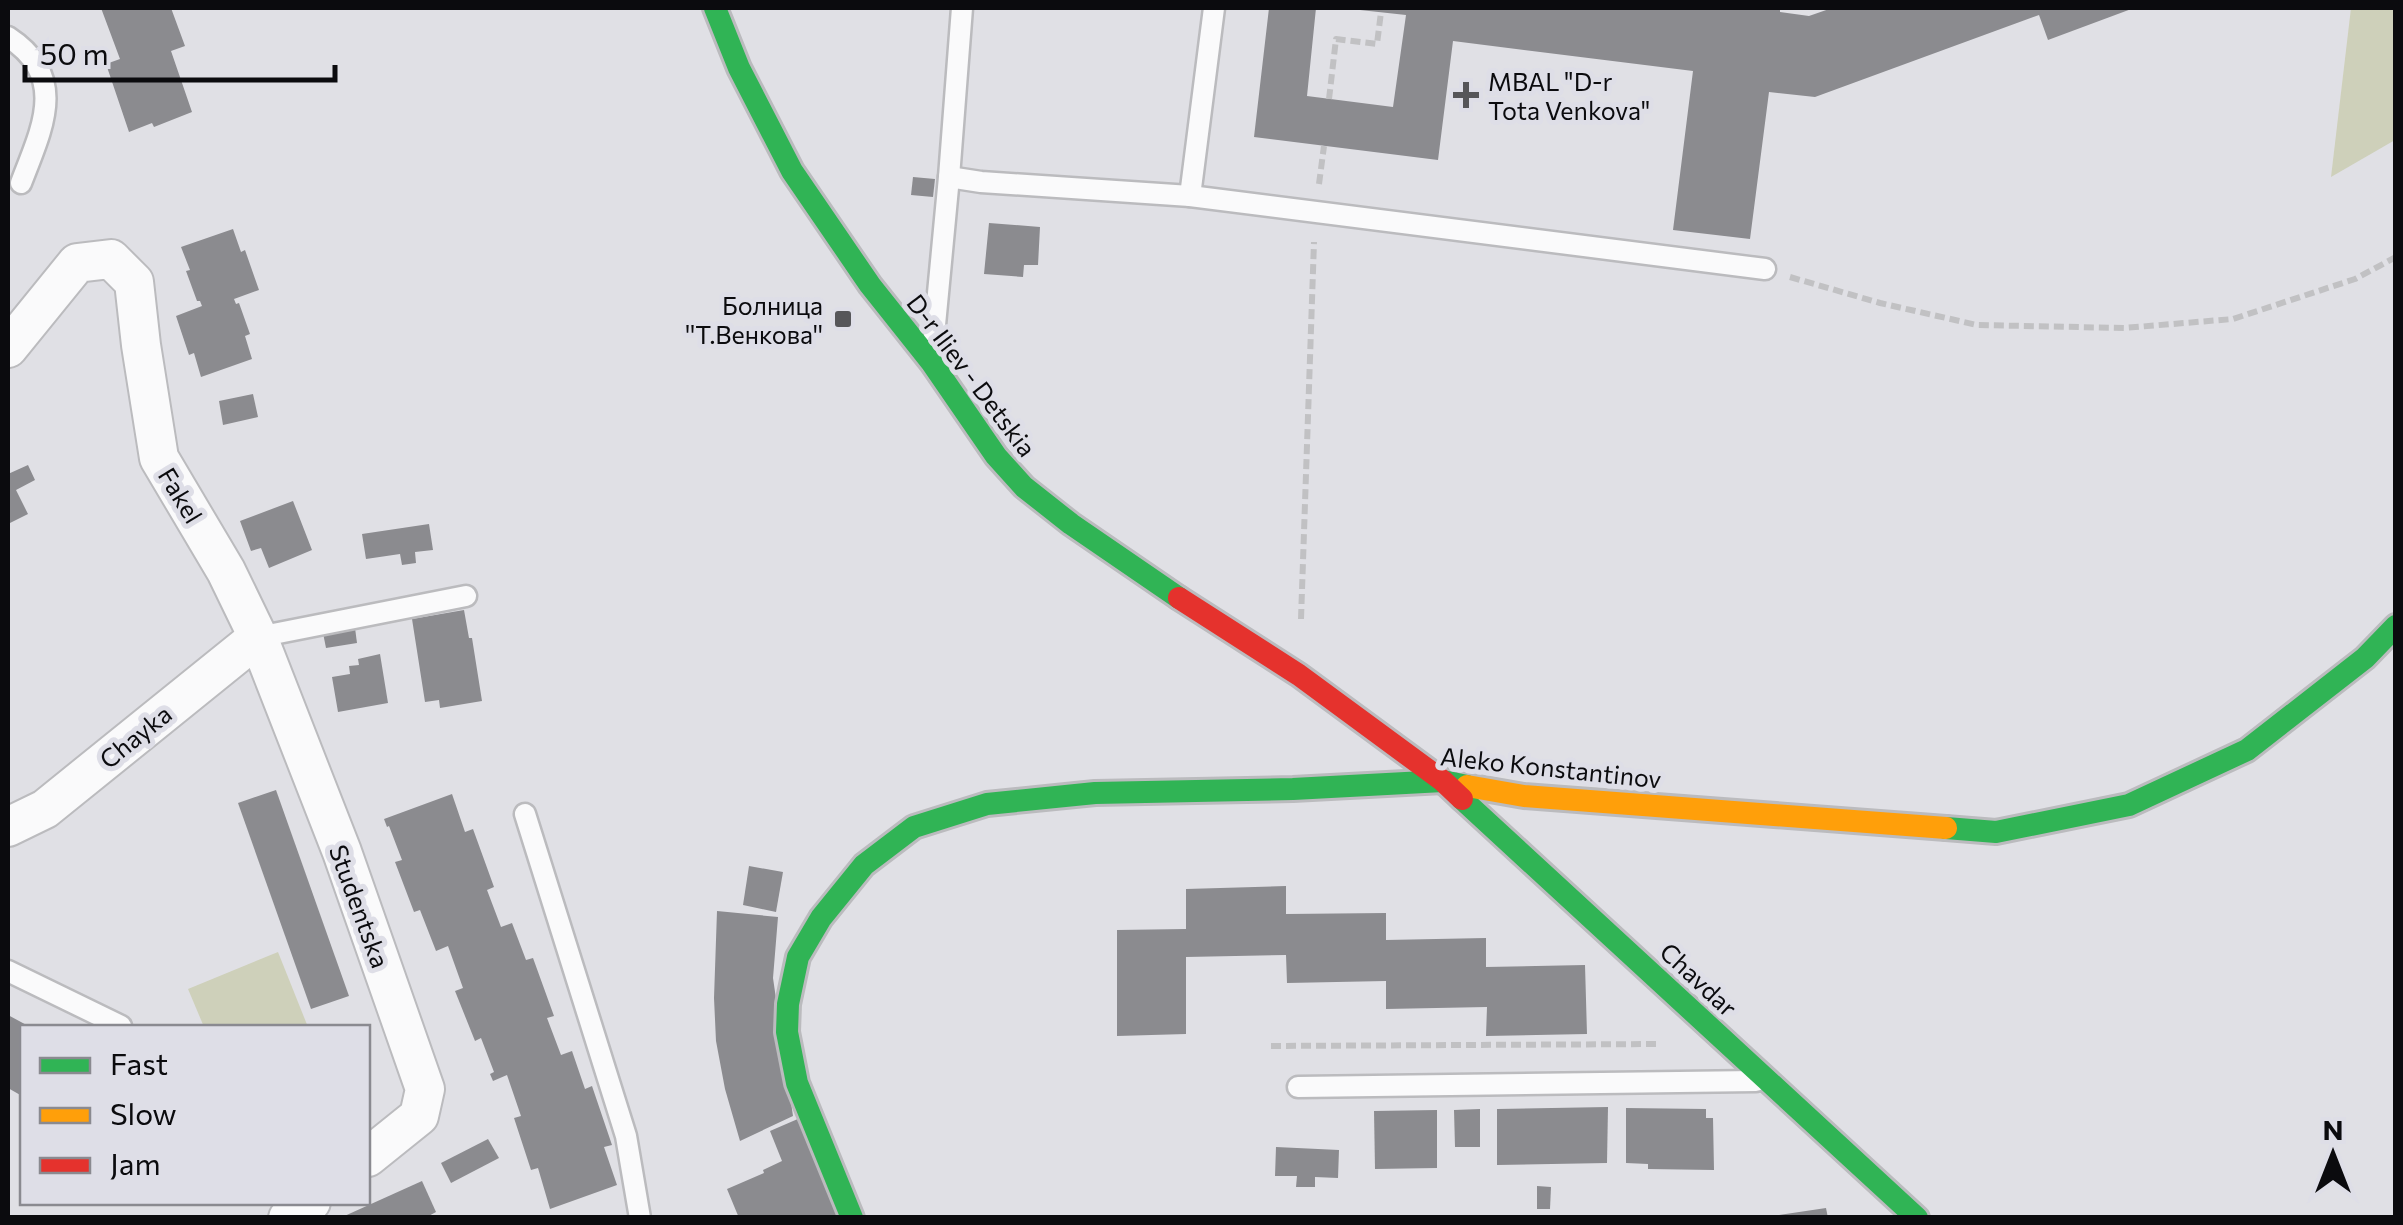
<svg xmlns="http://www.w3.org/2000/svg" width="2403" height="1225" font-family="Commissioner,sans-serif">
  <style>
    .green { fill: #ced0ba }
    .building { fill: #8b8b8f }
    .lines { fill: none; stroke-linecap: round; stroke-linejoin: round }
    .lane-casing { stroke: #bbbbbe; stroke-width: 25 }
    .street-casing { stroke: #bbbbbe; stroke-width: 42 }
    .fast-casing { stroke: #bbbbbe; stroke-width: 28 }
    .slow-casing { stroke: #bbbbbe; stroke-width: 28 }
    .jam-casing { stroke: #bbbbbe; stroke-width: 28 }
    .path { stroke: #c1c1c3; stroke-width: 6; stroke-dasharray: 10 5; stroke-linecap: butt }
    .lane { stroke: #fafafb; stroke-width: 20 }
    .street { stroke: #fafafb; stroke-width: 38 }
    .fast { stroke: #30b455; stroke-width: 22 }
    .slow { stroke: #ff9f0a; stroke-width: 22 }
    .jam { stroke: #e5322d; stroke-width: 22 }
    .poi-dot { fill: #565659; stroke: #dedee7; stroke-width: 4 }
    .labels { text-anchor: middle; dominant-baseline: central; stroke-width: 10; stroke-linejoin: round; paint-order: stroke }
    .poi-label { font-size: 25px; fill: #0b0b0e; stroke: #dedee7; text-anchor: start }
    .street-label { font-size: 25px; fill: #0b0b0e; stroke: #dedee7 }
  </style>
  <rect width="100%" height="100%" fill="#e0e0e5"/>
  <g class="green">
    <polygon points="2351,8 2395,8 2395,140 2331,177"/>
    <polygon points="278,952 308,1027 204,1027 188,989"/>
  </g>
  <g class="building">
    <polygon points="101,8 171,8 185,46 171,51 192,112 154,127 152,123 129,132 106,64 120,59"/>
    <polygon points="1269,8 1316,8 1307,96 1393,107 1406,15 1360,10 1360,8 1780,8 1780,12 1809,16 1832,8 2134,8 2048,40 2039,15 1815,97 1769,92 1750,239 1673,230 1693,71 1453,41 1438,160 1254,137"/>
    <polygon points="913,177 935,179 933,197 911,195"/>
    <polygon points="989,223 1040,227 1038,265 1024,265 1023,277 984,274"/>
    <polygon points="233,229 241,252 245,250 259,290 234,299 236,304 239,303 250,334 245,336 252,359 201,377 194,353 189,355 176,316 202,306 200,301 197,301 186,271 190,270 181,247"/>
    <polygon points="253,394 258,417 223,425 219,401"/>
    <polygon points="28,465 35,480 16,490 28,514 8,524 8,474"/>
    <polygon points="293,501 312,550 269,568 261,548 251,551 240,521"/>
    <polygon points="429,524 433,550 415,552 416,563 402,565 400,554 366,559 362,534"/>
    <polygon points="464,610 469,638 472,638 482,701 440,708 439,700 425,702 412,619"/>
    <polygon points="355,628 357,643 326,648 323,633"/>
    <polygon points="380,654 388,703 338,712 332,677 350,674 349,666 359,665 358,659"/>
    <polygon points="276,790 349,996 311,1009 238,803"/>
    <polygon points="452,794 465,832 473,829 494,887 487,890 501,927 512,923 526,960 533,958 554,1016 547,1018 561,1055 572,1051 585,1089 592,1086 612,1145 604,1147 617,1185 550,1209 538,1168 531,1170 514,1118 521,1116 507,1075 493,1081 490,1074 494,1072 481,1038 475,1041 455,991 463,988 448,946 436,951 420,910 414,912 395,862 402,860 389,826 387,827 384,819"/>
    <polygon points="749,866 783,872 776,912 743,905"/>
    <polygon points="1286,886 1286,914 1386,913 1386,940 1486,938 1486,967 1585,965 1587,1034 1486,1036 1487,1007 1386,1009 1386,981 1287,983 1286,955 1186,957 1186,1034 1117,1036 1117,930 1186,929 1186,889"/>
    <polygon points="717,911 778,917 773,978 793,1116 740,1141 725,1089 716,1041 714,998"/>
    <polygon points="8,1015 32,1028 22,1028 22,1096 8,1088"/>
    <polygon points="1608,1107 1607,1163 1497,1165 1497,1109"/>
    <polygon points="1626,1108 1706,1109 1706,1118 1713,1118 1714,1170 1648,1169 1648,1164 1626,1163"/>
    <polygon points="1480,1109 1480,1147 1455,1147 1454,1110"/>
    <polygon points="1437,1110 1437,1168 1375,1169 1374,1111"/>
    <polygon points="807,1115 849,1218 739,1218 727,1189 764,1173 763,1170 782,1161 770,1131"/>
    <polygon points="488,1139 499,1158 451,1183 441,1163"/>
    <polygon points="1276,1147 1339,1150 1338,1178 1315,1177 1315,1187 1296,1187 1297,1176 1275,1176"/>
    <polygon points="422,1181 436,1212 425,1218 340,1218"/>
    <polygon points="1537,1186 1551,1187 1550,1209 1537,1209"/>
    <polygon points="1826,1208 1828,1218 1780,1218 1779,1215"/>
  </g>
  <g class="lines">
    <defs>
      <g id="lane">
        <path d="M8 37C69 77 42 128 21 183"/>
        <polyline points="949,177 981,182 1190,196 1765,269"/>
        <polyline points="1190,196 1214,8"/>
        <polyline points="933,346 949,177 962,8"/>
        <polyline points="258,637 466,596"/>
        <polyline points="525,814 626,1136 640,1218"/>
        <polyline points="8,971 121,1026"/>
        <polyline points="1298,1087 1756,1081"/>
      </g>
      <g id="street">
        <polyline points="8,348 77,263 111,259 134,282 141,345 159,458 226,571 258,637 342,852 425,1089 419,1116 368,1157"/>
        <polyline points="8,827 45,809 258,637"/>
        <polyline points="288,1218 311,1202"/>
      </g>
      <g id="fast">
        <polyline points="715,8 739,68 792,171 870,285 932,363 996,456 1024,487 1071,524 1179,598"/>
        <polyline points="1462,799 1917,1218"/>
        <polyline points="1946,828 1996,832 2129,805 2247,750 2365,658 2396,626"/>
        <polyline points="852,1218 797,1083 787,1032 788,1004 798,957 821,918 864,865 914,827 987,804 1095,793 1293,789 1443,781 1467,786"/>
      </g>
      <polyline id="slow" points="1467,786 1524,796 1946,828"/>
      <polyline id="jam" points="1179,598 1299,675 1443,781 1462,799"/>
    </defs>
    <use href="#lane" class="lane-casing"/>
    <use href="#street" class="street-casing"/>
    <use href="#fast" class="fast-casing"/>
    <use href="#slow" class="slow-casing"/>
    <use href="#jam" class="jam-casing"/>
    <g class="path">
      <polyline points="1329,99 1336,39 1377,44 1381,12"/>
      <polyline points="1319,184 1324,146"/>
      <polyline points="1790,277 1880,303 1977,325 2124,328 2233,319 2355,279 2396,257"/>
      <polyline points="1301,619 1314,242"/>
      <polyline points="1271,1046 1660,1044"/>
    </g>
    <use href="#lane" class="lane"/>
    <use href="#street" class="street"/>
    <use href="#fast" class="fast"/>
    <use href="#slow" class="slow"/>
    <use href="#jam" class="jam"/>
  </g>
  <g class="poi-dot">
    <path d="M1461 80h10v10h10v10h-10v10h-10v-10h-10v-10h10z"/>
    <rect x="833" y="309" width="20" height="20" rx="5"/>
  </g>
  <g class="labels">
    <g class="poi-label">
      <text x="1488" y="81">MBAL "D-r<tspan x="1488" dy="29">Tota Venkova"</tspan></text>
      <text x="823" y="305" text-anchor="end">Болница<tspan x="823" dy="29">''Т.Венкова''</tspan></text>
    </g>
    <g class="street-label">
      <text transform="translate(972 375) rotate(53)">D-r Iliev - Detskia</text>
      <text transform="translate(181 495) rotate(59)">Fakel</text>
      <text transform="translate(135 736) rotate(-39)">Chayka</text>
      <text transform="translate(1551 767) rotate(6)">Aleko Konstantinov</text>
      <text transform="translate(360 906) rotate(70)">Studentska</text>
      <text transform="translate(1699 979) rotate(43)">Chavdar</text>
    </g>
  </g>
  <rect width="2403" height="1225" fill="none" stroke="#0b0b0e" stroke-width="20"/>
  <rect x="20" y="1025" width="350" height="180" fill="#dedee7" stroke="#8a8a90" stroke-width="2.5"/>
  <rect x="40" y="1058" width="50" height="15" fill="#30b455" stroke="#8a8a90" stroke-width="2.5"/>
  <text x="110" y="1075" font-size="30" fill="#0b0b0e">Fast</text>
  <rect x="40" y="1108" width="50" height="15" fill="#ff9f0a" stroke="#8a8a90" stroke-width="2.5"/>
  <text x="110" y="1125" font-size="30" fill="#0b0b0e">Slow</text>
  <rect x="40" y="1158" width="50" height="15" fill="#e5322d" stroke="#8a8a90" stroke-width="2.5"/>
  <text x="110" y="1175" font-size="30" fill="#0b0b0e">Jam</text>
  <g transform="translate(2333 1155)" stroke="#dedee7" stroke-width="8" paint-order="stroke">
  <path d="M0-8L18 38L0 25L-18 38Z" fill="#0b0b0e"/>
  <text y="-15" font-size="28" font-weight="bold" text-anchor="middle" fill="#0b0b0e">N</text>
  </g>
  <path d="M25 65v15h310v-15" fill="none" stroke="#0b0b0e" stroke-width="5"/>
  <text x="40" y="65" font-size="30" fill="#0b0b0e" stroke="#dedee7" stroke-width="8" paint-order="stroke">50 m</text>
</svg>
